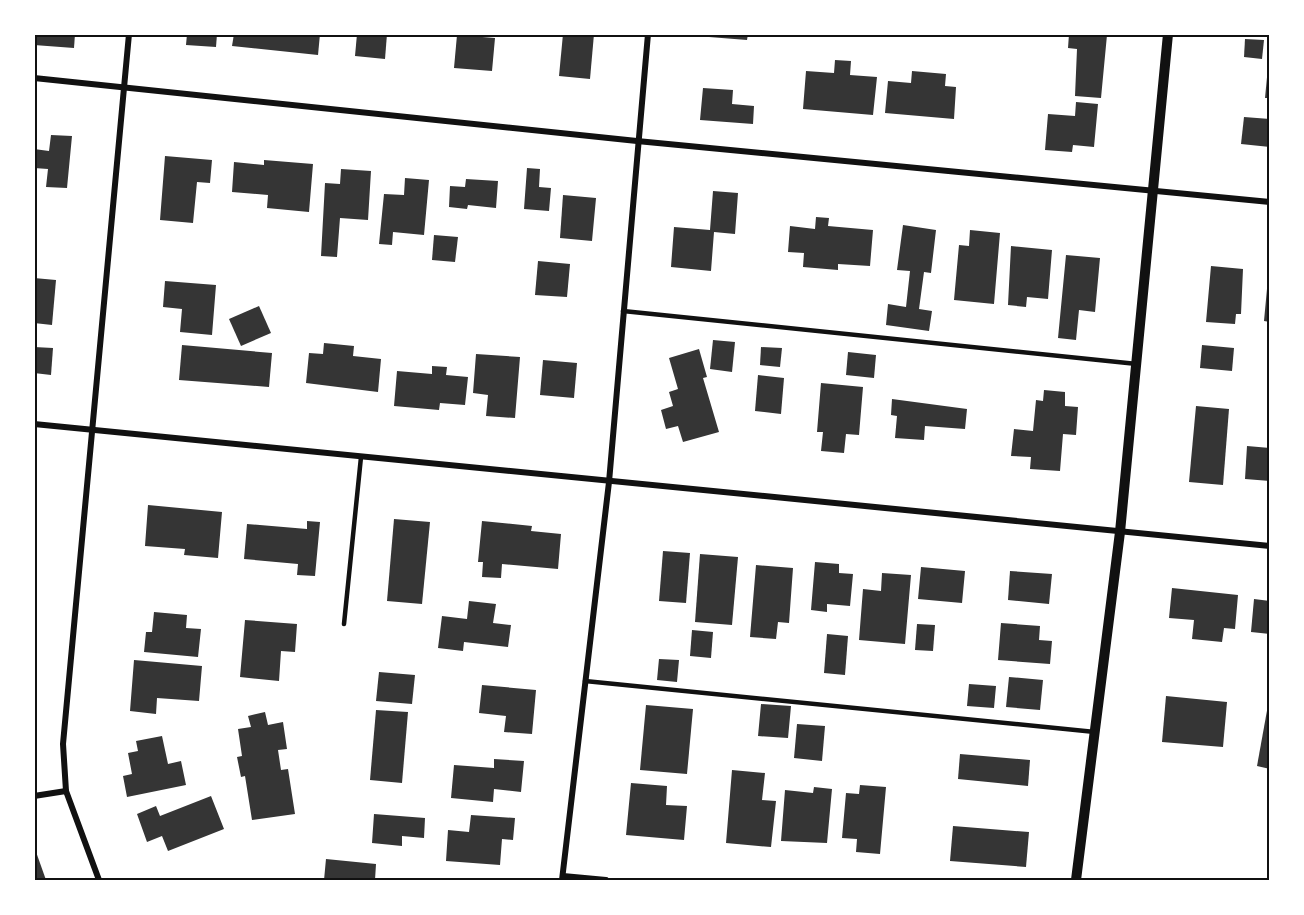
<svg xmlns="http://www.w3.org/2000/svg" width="1304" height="915" font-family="Commissioner,sans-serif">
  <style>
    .building { fill: #353535 }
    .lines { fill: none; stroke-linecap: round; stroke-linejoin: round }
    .service { stroke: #111; stroke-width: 4.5 }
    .minor { stroke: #111; stroke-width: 6 }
    .tertiary { stroke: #111; stroke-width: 10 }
    .neatline { fill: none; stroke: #111; stroke-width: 2 }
  </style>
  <rect width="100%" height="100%" fill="#fff"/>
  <g class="building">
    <polygon points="34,34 75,34 74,48 34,45"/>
    <polygon points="187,34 217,34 216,47 186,45"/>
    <polygon points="234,34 320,34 318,55 232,46"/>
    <polygon points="357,34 387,34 385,59 355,56"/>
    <polygon points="563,34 594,34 590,79 559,76"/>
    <polygon points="710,34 748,34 747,40 709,37"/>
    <polygon points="1069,34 1107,35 1101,98 1075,96 1077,49 1068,48"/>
    <polygon points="457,35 495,38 492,71 454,68"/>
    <polygon points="1245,39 1264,40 1262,59 1244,57"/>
    <polygon points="835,60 851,61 850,75 877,77 873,115 803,109 806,71 834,73"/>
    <polygon points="1268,67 1270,67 1270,98 1265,98"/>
    <polygon points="912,71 946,74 945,86 956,87 954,119 885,113 888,81 911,83"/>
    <polygon points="703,88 733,90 732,104 754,106 753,124 700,120"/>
    <polygon points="1076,102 1098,104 1094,147 1073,145 1072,152 1045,150 1048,114 1075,116"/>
    <polygon points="1244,117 1270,119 1270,147 1241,144"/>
    <polygon points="51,135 72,136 67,188 46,187 48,169 34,168 34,149 49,151"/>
    <polygon points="165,156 212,160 210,183 197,182 193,223 160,220"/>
    <polygon points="264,160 313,164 309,212 267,208 268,195 232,192 234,162 264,165"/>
    <polygon points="527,168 540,169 539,187 551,188 549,211 524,209"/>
    <polygon points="341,169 371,171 368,220 340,218 337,257 321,256 325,183 340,184"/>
    <polygon points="405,178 429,180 424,235 393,232 392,245 379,244 384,194 404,195"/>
    <polygon points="466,179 498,181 496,208 468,205 467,209 449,207 450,186 465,187"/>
    <polygon points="713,191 738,193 735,234 714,232 711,271 671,267 674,227 710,230"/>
    <polygon points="563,195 596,198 592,241 560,238"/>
    <polygon points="816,217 829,218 828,226 873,230 870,266 838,264 838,270 803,267 804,253 788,252 790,226 815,229"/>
    <polygon points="903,225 936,230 931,273 924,272 919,309 932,311 929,331 886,325 888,304 906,307 910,271 897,270"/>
    <polygon points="970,230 1000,233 994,304 954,300 959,245 969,246"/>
    <polygon points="434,235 458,237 455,262 432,260"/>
    <polygon points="1011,246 1052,250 1048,299 1027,297 1026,307 1008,305"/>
    <polygon points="1066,255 1100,258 1095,312 1079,310 1076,340 1058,338"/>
    <polygon points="538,261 570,264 567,297 535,295"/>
    <polygon points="1211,266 1243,269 1241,314 1236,314 1235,324 1206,322"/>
    <polygon points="34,278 56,280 52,325 34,323"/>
    <polygon points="1268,278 1270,278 1270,322 1264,321"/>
    <polygon points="165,281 216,285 212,335 180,332 182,309 163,307"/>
    <polygon points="259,306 271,333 241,346 229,319"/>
    <polygon points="713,340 735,342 732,372 710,369"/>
    <polygon points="324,343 354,346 353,356 381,359 378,392 306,383 309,353 323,354"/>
    <polygon points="182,345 272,353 269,387 179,380"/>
    <polygon points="1202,345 1234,348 1232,371 1200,368"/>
    <polygon points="34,347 53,348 51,375 34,373"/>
    <polygon points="761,347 782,348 780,367 760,365"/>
    <polygon points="699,349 707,377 703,378 719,432 683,442 678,426 666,429 661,410 673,406 669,392 678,389 669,358"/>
    <polygon points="848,352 876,355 874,378 846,375"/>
    <polygon points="476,354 520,357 515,418 486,416 488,395 473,393"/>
    <polygon points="543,360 577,363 574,398 540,395"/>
    <polygon points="432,366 447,367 446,375 468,377 465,405 440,403 439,410 394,406 397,371 432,374"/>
    <polygon points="758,375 784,378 781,414 755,411"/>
    <polygon points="821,383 863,387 859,435 846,434 844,453 821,451 823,432 817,432"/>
    <polygon points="1044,390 1065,392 1065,406 1078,407 1076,435 1063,434 1060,471 1030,469 1031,457 1011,456 1014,429 1033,431 1036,400 1043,401"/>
    <polygon points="892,399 967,409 965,429 925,426 924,440 895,438 897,416 891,415"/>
    <polygon points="1196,406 1229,409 1223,485 1189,482"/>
    <polygon points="1247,446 1270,448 1270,481 1245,479"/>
    <polygon points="148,505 222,512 218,558 184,555 185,549 145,546"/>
    <polygon points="394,519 430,522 422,604 387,601"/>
    <polygon points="307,521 320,522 315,576 297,575 298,564 244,559 247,524 307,529"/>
    <polygon points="482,521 532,526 531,531 561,534 558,569 502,564 501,578 482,577 483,562 478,562"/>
    <polygon points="663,551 690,553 686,603 659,601"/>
    <polygon points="700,554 738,557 732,625 695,622"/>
    <polygon points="815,562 839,564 839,573 853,574 850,606 827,604 827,612 811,610"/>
    <polygon points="756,565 793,568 789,623 778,622 776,639 750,637"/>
    <polygon points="921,567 965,571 962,603 918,599"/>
    <polygon points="1010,571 1052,574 1049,604 1008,600"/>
    <polygon points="882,573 911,575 905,644 859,640 863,589 881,591"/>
    <polygon points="1172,588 1238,595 1235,629 1224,628 1222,642 1192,639 1194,620 1169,618"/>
    <polygon points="1254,599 1270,601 1270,634 1251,632"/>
    <polygon points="469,601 496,604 493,623 511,625 508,647 464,642 463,651 438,648 442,616 467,619"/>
    <polygon points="154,612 187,615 186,628 201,629 198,657 144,652 146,632 152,632"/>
    <polygon points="245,620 297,624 295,652 281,651 279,681 240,677"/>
    <polygon points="1001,623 1040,626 1039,640 1052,641 1050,664 998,660"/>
    <polygon points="917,624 935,625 933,651 915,650"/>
    <polygon points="692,630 713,632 711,658 690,656"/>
    <polygon points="827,634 848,636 845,675 824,673"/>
    <polygon points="659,659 679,660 677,682 657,680"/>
    <polygon points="134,660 202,666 199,701 157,698 156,714 130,711"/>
    <polygon points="379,672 415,675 412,704 376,701"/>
    <polygon points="1009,677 1043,680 1040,710 1006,707"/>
    <polygon points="969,684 996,686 994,708 967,706"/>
    <polygon points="482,685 536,690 532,734 504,732 506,716 479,713"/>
    <polygon points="1166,696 1227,702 1223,747 1162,742"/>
    <polygon points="761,704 791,706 788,738 758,736"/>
    <polygon points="646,705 693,709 687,774 640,770"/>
    <polygon points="1268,705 1270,706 1270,769 1257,766"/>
    <polygon points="376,710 408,712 402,783 370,780"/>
    <polygon points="265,712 268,725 283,722 287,749 278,750 281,770 288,769 295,814 252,820 245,776 241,777 237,757 242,756 238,729 251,727 248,716"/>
    <polygon points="797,724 825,726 822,761 794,758"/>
    <polygon points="162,736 168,764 181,761 186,785 127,797 123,776 132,774 128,753 138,751 136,741"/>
    <polygon points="960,754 1030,760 1028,786 958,779"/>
    <polygon points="494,759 524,761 521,792 494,789 493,802 451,798 454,765 494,768"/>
    <polygon points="732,770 765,773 762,800 776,801 771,847 726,843"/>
    <polygon points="631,783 667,786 666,805 687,806 684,840 626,835"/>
    <polygon points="860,785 886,787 880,854 856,852 857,839 842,838 846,793 859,794"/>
    <polygon points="814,787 832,789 827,843 781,841 785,790 813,793"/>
    <polygon points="211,796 224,829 168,851 162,836 147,842 137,814 156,806 160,816"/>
    <polygon points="374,814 425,818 424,838 402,836 402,846 372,843"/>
    <polygon points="471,815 515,818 513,840 502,839 500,865 446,861 448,830 469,832"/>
    <polygon points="953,826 1029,832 1026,867 950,861"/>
    <polygon points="35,849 46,880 34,880"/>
    <polygon points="326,859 376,864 375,880 324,880"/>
  </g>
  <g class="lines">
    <g class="service">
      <polyline points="623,311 1137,364"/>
      <polyline points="344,624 361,457"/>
      <polyline points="585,681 1095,732"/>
    </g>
    <g class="minor">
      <polyline points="34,78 637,141 1270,202"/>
      <polyline points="34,424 1270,546"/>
      <polyline points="34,796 66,791"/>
      <polyline points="563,876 606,880"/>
      <polyline points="99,880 66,791 63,744 129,34"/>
      <polyline points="562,880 609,482 648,34"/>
    </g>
    <polyline class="tertiary" points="1076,880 1120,532 1168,34"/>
  </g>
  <rect width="1304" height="915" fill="none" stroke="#ffffff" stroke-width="72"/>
  <rect x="36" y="36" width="1232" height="843" class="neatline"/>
</svg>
